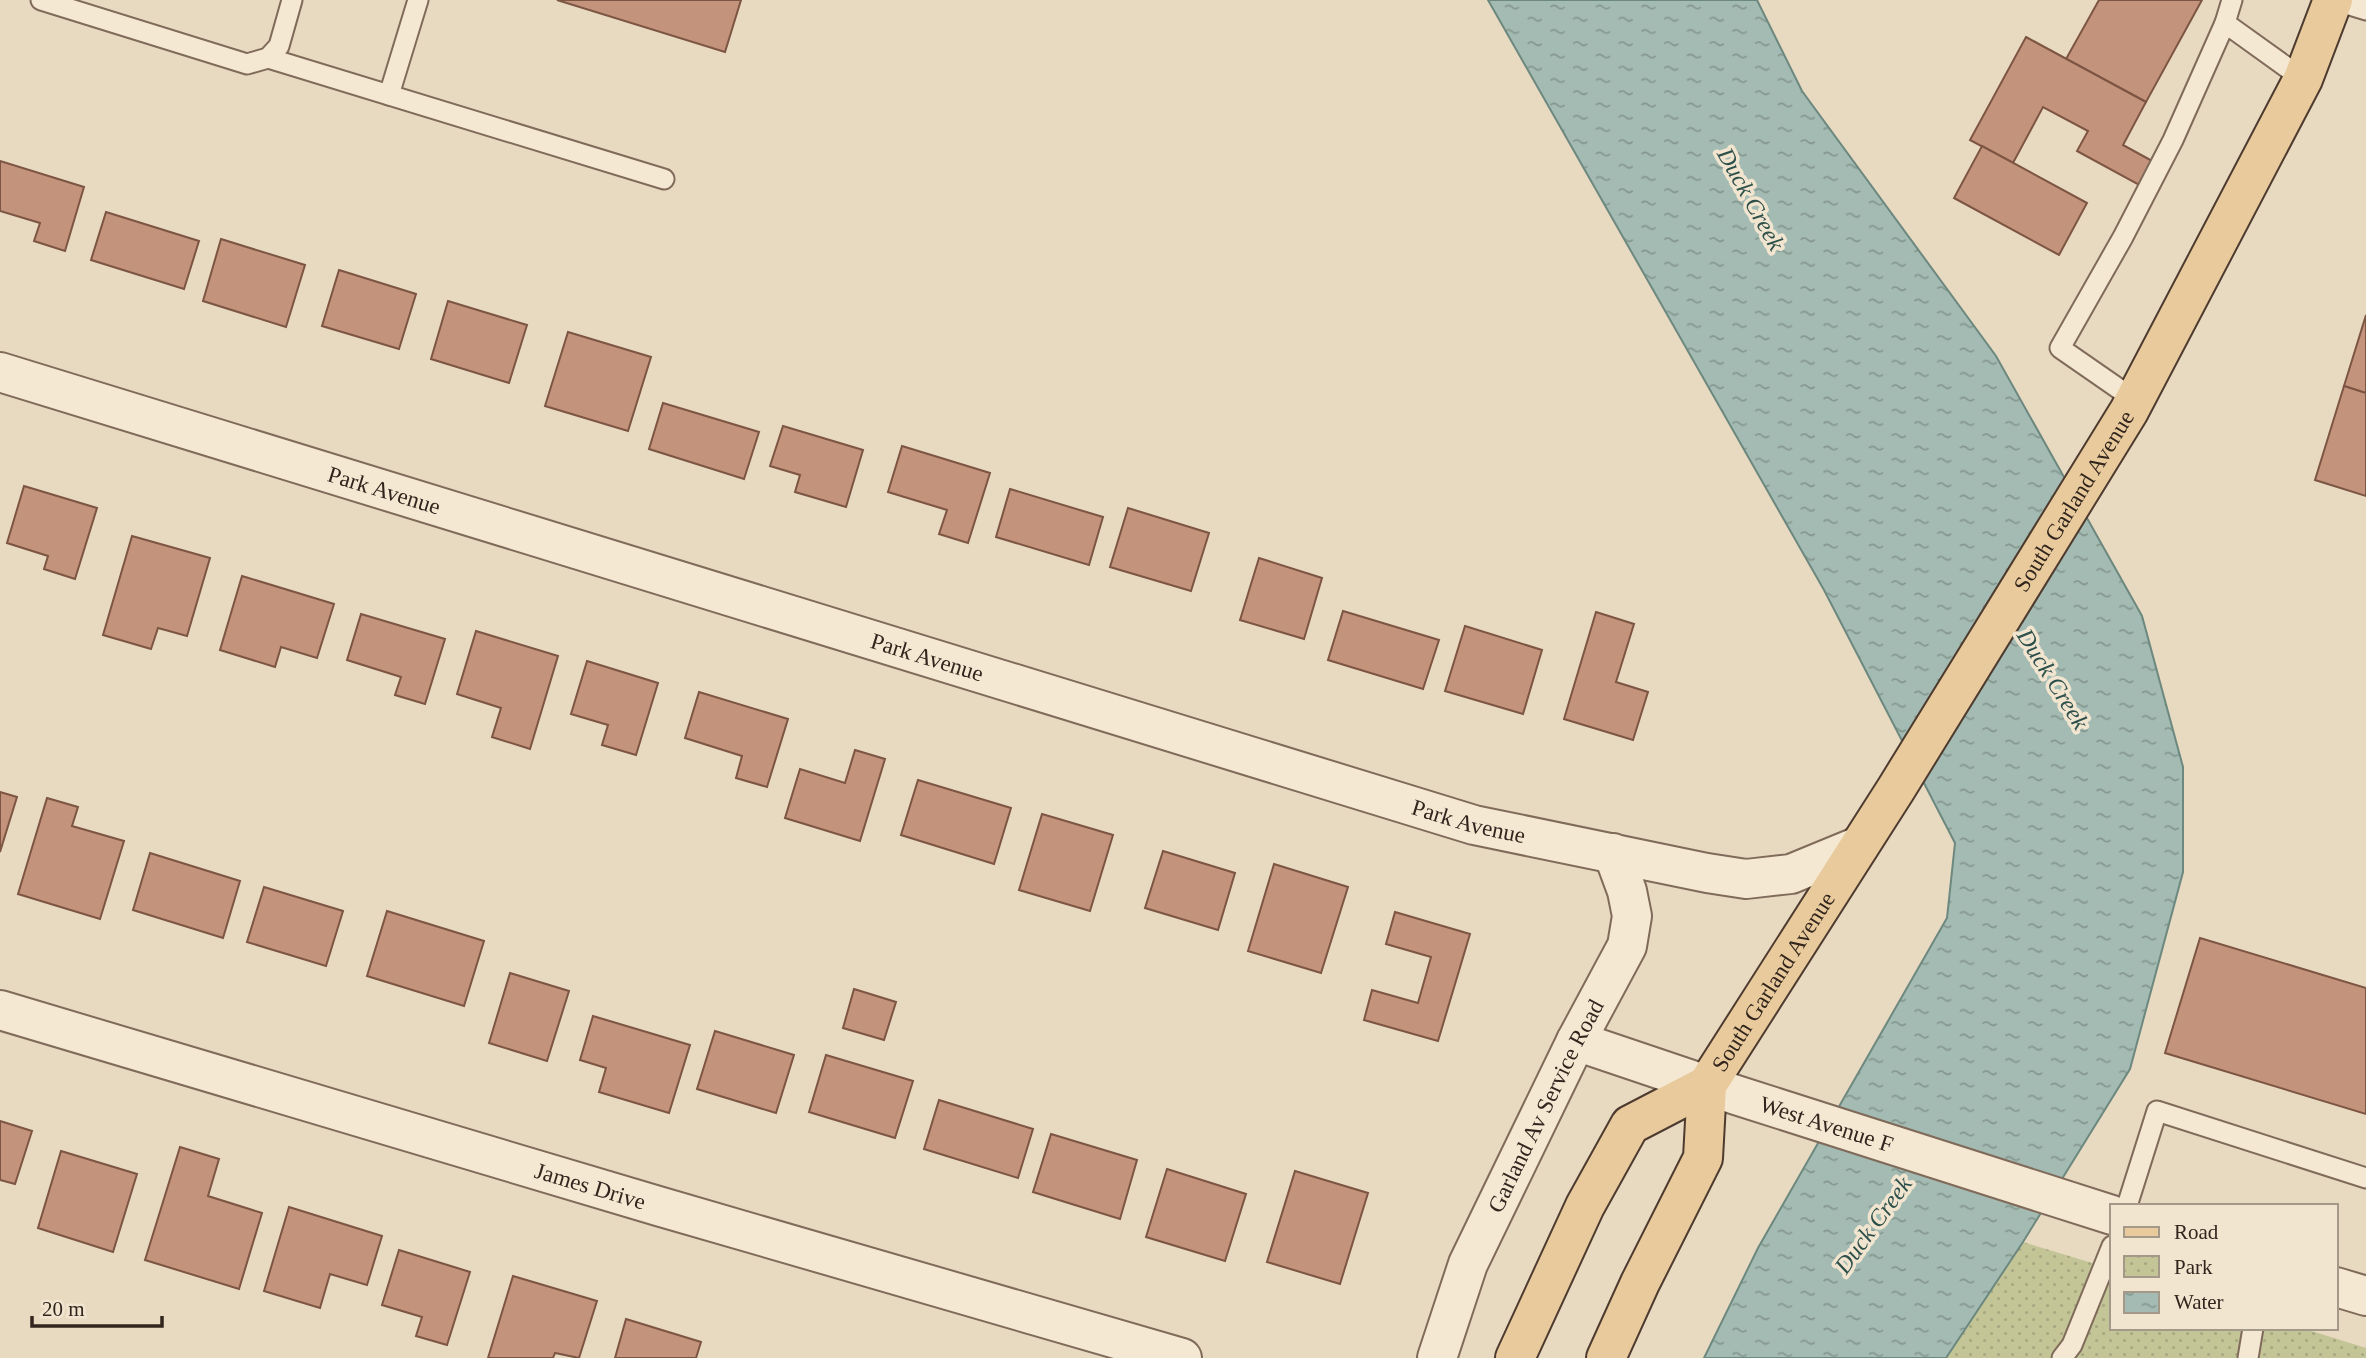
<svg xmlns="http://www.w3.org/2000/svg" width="2366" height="1358" font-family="Georgia,serif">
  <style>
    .park { fill: url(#park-dots) }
    .water { fill: url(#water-ripples); stroke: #6c887f; stroke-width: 2 }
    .building { fill: #c3937b; stroke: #7d5543; stroke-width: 2 }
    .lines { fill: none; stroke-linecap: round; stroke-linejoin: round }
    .service-casing { stroke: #806b5b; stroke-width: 23 }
    .minor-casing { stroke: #806b5b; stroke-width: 42 }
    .primary-casing { stroke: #4e3b2f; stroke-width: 42 }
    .service { stroke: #f4e8d3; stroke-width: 19 }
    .minor { stroke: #f4e8d3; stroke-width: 38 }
    .primary { stroke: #e8ca9c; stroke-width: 38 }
    .labels { text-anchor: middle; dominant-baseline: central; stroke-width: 7; stroke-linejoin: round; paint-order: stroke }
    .street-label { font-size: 23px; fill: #31251d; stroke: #f1e5d0 }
    .water-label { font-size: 24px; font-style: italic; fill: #2e504b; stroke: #f1e5d0 }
  </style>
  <defs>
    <pattern id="park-dots" width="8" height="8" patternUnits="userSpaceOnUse" patternTransform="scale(1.75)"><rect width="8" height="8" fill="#c3c597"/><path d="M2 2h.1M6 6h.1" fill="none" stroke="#a8a982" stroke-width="1.8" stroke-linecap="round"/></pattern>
    <pattern id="water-ripples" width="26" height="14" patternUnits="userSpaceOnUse" patternTransform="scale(1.75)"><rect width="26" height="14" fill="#a3bbb2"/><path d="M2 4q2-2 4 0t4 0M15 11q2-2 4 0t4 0" fill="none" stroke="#859890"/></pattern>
  </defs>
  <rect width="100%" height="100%" fill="#e8d9c1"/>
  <polygon class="park" points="2023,1242 2112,1269 2112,1328 2302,1328 2366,1348 2366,1358 1946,1358"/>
  <polygon class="water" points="1488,0 1757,0 1802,91 1996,356 2142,616 2183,767 2183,872 2130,1069 2023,1242 1946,1358 1704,1358 1758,1248 1947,918 1955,843 1824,590"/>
  <g class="building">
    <polygon points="557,0 741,0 725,52"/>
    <polygon points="2099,0 2202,0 2146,102 2066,59"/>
    <polygon points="2026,37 2146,102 2123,145 2154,162 2141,186 2077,151 2088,131 2043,107 2013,163 1970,140"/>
    <polygon points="1982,146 2087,203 2059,255 1954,198"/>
    <polygon points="0,161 84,187 65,251 34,241 40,223 0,211"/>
    <polygon points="106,212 199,241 184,289 91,260"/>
    <polygon points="221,239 305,265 286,327 203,301"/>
    <polygon points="339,270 416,294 399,349 322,326"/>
    <polygon points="448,301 527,325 509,383 431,359"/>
    <polygon points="2366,315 2366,393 2344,386"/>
    <polygon points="568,332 651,357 628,431 545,406"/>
    <polygon points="2344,386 2366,393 2366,496 2315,480"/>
    <polygon points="663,403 759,432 744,479 649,449"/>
    <polygon points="783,426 863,450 846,507 795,492 800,475 770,466"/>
    <polygon points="902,446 990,473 968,543 939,534 947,510 888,492"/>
    <polygon points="24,486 97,508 75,579 44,569 48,556 7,543"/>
    <polygon points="1010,489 1103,517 1089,565 996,537"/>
    <polygon points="1128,508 1209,533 1191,591 1110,567"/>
    <polygon points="132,536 210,558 187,636 158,628 151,649 103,635"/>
    <polygon points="1259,558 1322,578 1304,639 1240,620"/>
    <polygon points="242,576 334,604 317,658 281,647 275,667 220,650"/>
    <polygon points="1343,611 1439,640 1423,689 1328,660"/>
    <polygon points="1596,612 1634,624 1616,682 1648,692 1633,740 1564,719"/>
    <polygon points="361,614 445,639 425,704 395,695 401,677 347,660"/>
    <polygon points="1465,626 1542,650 1523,714 1445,691"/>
    <polygon points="476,631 558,656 530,749 492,737 501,708 457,694"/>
    <polygon points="587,661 658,683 636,755 602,745 608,725 571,714"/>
    <polygon points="699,692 788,719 767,787 736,778 742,756 685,738"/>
    <polygon points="855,750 885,759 860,841 785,818 800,769 845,783"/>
    <polygon points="918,780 1011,808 994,864 901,835"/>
    <polygon points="0,792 17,797 0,852"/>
    <polygon points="47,798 78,807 72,826 124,841 100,919 18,894"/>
    <polygon points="1042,814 1113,835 1090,911 1019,890"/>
    <polygon points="1163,851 1235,873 1218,930 1145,908"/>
    <polygon points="150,853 240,881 223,938 133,910"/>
    <polygon points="1274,864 1348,887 1321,973 1248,951"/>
    <polygon points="264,887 343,911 326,966 247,942"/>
    <polygon points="387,911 484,941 464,1006 367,976"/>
    <polygon points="1395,912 1470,934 1438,1041 1364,1020 1372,990 1418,1003 1431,957 1386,944"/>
    <polygon points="2200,938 2366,988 2366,1114 2165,1053"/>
    <polygon points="510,973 569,991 547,1061 489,1043"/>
    <polygon points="854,989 896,1002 884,1040 843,1028"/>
    <polygon points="593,1016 690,1045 669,1113 599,1092 606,1068 580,1060"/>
    <polygon points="715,1031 794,1055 776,1113 697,1089"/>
    <polygon points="826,1055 913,1081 895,1138 809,1112"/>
    <polygon points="939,1100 1033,1129 1018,1178 924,1149"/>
    <polygon points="0,1121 32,1131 15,1184 0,1180"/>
    <polygon points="1051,1134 1137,1160 1120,1219 1033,1192"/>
    <polygon points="180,1147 219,1159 208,1196 262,1213 239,1289 145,1260"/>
    <polygon points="61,1151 137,1174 113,1252 38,1228"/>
    <polygon points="1167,1169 1246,1194 1225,1261 1146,1237"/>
    <polygon points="1295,1171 1368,1193 1340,1284 1267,1262"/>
    <polygon points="289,1207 382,1236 367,1285 330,1274 320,1308 264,1291"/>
    <polygon points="399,1250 470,1272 447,1345 416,1336 422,1317 382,1305"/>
    <polygon points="513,1276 597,1301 579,1358 555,1353 553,1358 488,1358"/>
    <polygon points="626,1319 701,1342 696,1358 615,1358"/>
  </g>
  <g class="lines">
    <defs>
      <g id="service">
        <polyline points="41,0 247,64 268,58 279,46 292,0"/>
        <polyline points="2232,0 2225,23 2303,79"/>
        <polyline points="2333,0 2366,10"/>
        <polyline points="268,58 664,179"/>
        <polyline points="389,95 418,0"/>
        <polyline points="2135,400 2060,348 2123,237 2173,140 2225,23"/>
        <polyline points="2127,1206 2157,1111 2366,1178"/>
        <polyline points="2062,1358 2072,1345 2112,1246"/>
        <polyline points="2248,1358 2253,1328"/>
      </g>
      <g id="minor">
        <path id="s1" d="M0 372 1474 825 1707 873 1746 879 1791 874 1859 846"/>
        <path id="s2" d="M0 1010 658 1206 1182 1358"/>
        <path id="s3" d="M1576 1041 1736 1095 2112 1215"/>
        <polyline points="2336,1287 2366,1296"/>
        <path id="s4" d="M1437 1358 1468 1264 1576 1041 1627 946 1632 916 1627 891 1613 853"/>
      </g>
      <g id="primary">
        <polyline points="1515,1358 1585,1206 1630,1125 1707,1085"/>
        <path id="s5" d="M1606 1358 1640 1283 1703 1158 1707 1085 1896 789 2129 411 2303 79 2333 0"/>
      </g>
    </defs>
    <use href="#service" class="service-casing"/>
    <use href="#minor" class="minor-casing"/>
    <use href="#primary" class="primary-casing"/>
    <use href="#service" class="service"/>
    <use href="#minor" class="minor"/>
    <use href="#primary" class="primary"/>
  </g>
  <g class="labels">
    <g class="street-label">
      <text stroke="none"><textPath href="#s1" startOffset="402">Park Avenue</textPath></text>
      <text stroke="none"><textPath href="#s5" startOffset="985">South Garland Avenue</textPath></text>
      <text stroke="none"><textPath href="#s1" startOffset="970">Park Avenue</textPath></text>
      <text stroke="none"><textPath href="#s1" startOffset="1536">Park Avenue</textPath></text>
      <text stroke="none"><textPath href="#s5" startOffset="418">South Garland Avenue</textPath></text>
      <text stroke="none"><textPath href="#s4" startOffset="275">Garland Av Service Road</textPath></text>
      <text stroke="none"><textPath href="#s3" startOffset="264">West Avenue F</textPath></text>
      <text stroke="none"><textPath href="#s2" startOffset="616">James Drive</textPath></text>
    </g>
    <g class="water-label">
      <text transform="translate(1751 199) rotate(61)">Duck Creek</text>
      <text transform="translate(2053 679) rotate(58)">Duck Creek</text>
      <text transform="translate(1873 1225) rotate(-54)">Duck Creek</text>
    </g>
  </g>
  <rect x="2110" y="1204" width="228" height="126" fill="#f1e5d0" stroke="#a49888" stroke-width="2"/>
  <rect x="2124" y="1227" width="35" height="10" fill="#e8ca9c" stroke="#a49888" stroke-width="2"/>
  <text x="2174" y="1239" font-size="21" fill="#31251d">Road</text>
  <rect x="2124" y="1256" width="35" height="21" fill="url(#park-dots)" stroke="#a49888" stroke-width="2"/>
  <text x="2174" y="1274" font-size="21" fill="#31251d">Park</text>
  <rect x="2124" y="1292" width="35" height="21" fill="url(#water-ripples)" stroke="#a49888" stroke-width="2"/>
  <text x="2174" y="1309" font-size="21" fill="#31251d">Water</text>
  <path d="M32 1316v10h130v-10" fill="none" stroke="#31251d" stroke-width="3.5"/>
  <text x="42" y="1316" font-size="21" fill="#31251d" stroke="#f1e5d0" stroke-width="5" paint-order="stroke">20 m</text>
</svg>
